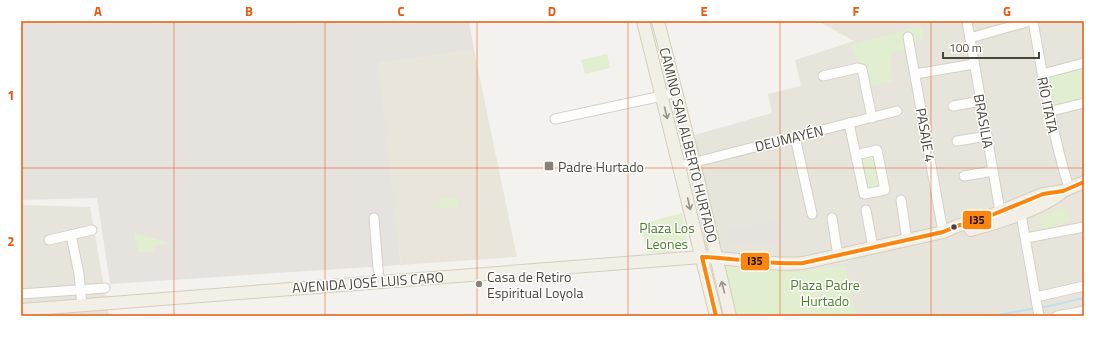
<svg xmlns="http://www.w3.org/2000/svg" width="1105" height="337" font-family="'Titillium Web',sans-serif">
  <style>
    .residential { fill: #e7e4dc }
    .industrial { fill: #e6e2de }
    .education { fill: #eae5da }
    .green { fill: #e1eecf }
    .parking { fill: #e6e3df }
    .lines { fill: none; stroke-linecap: round; stroke-linejoin: round }
    .stream { stroke: #c0ddf1; stroke-width: 2 }
    .minor-casing { stroke: #d2d0cb; stroke-width: 11 }
    .major-casing { stroke: #d6cebb; stroke-width: 14 }
    .minor { stroke: #fdfdfc; stroke-width: 9 }
    .major { stroke: #f2efe6; stroke-width: 12 }
    .bus-1-casing { stroke: #fff; stroke-width: 7 }
    .bus-1 { stroke: #fc850d; stroke-width: 4 }
    .oneway { stroke: #969187 }
    .grid { fill: none; stroke: #e8590c; stroke-width: 1; stroke-opacity: 0.55 }
    .poi-dot { fill: #868178; stroke: #fff; stroke-width: 1.5 }
    .bus-dot { fill: #4b4439; stroke: #fff; stroke-width: 1.5 }
    .labels { text-anchor: middle; dominant-baseline: central; stroke-width: 3; stroke-linejoin: round; paint-order: stroke }
    .street-label { font-size: 14px; fill: #4b4439; stroke: #fff }
    .poi-label { font-size: 14px; fill: #4b4439; stroke: #fff; text-anchor: start }
    .park-label { font-size: 14px; fill: #4a7f2a; stroke: #fff }
    .line-badge { stroke: #fff; stroke-width: 1.5 }
    .pale-badge-label { font-size: 11px; text-anchor: middle; font-weight: bold; fill: #111 }
    .neatline { fill: none; stroke: #e8590c; stroke-width: 1.5 }
    .grid-label { font-size: 13px; text-anchor: middle; font-weight: bold; fill: #e8590c }
  </style>
  <rect width="100%" height="100%" fill="#f4f2ee"/>
  <g class="residential">
    <polygon points="818,21 1084,21 1084,316 736,316 722,255 691,136 772,113 768,94 801,86 795,60 854,41"/>
    <polygon points="21,194 23,205 90,207 109,315 21,316"/>
  </g>
  <polygon class="industrial" points="21,21 469,21 474,50 379,63 401,265 110,284 97,198 22,200 21,192"/>
  <g class="education">
    <polygon points="474,50 517,257 401,265 378,63"/>
    <polygon points="1084,190 1084,225 1028,237 1026,215"/>
  </g>
  <g class="green">
    <polygon points="922,26 923,39 907,43 909,50 894,52 890,58 893,81 868,87 864,64 858,64 851,45"/>
    <polygon points="607,54 610,68 585,74 581,60"/>
    <polygon points="1084,66 1084,99 1053,107 1045,76"/>
    <polygon points="874,152 883,191 868,194 859,156"/>
    <polygon points="458,198 458,207 440,209 440,199"/>
    <polygon points="1066,207 1070,221 1044,230 1039,216"/>
    <path d="M682 213 688 244C674 256 665 254 647 252L641 224Z"/>
    <polygon points="134,233 173,244 155,245 155,251 138,252"/>
    <polygon points="845,265 856,316 736,316 724,266 791,272"/>
  </g>
  <polygon class="parking" points="780,219 784,246 730,243 728,230"/>
  <g class="lines">
    <g class="stream">
      <polyline points="1040,308 1084,298"/>
      <polyline points="993,316 1036,308"/>
    </g>
    <defs>
      <g id="minor">
        <polyline points="967,21 1001,217"/>
        <path d="M1033 21C1043 78 1052 133 1069 188"/>
        <polyline points="908,37 943,232"/>
        <polyline points="970,38 1030,21"/>
        <polyline points="915,74 974,64"/>
        <polyline points="1042,74 1084,63"/>
        <polyline points="823,76 858,68 862,69 872,118"/>
        <polyline points="953,106 981,101"/>
        <polyline points="1048,112 1084,103"/>
        <polyline points="555,119 662,96 676,92"/>
        <polyline points="849,123 864,194 885,190 877,150 856,155"/>
        <polyline points="795,137 812,214"/>
        <polyline points="957,141 987,136"/>
        <polyline points="680,166 897,111"/>
        <polyline points="964,176 993,171"/>
        <polyline points="901,200 907,240"/>
        <polyline points="1020,209 1039,316"/>
        <polyline points="866,210 873,248"/>
        <polyline points="374,218 379,281"/>
        <polyline points="832,218 838,256"/>
        <polyline points="71,235 79,274 82,305"/>
        <polyline points="1026,238 1084,227"/>
        <polyline points="49,240 92,230"/>
        <polyline points="21,294 105,288"/>
        <polyline points="1036,297 1084,286"/>
        <polyline points="1057,316 1084,311"/>
      </g>
      <g id="major">
        <polyline points="643,21 716,316"/>
        <polyline points="658,21 694,162 730,316"/>
        <path d="M971 230C995 224 1044 208 1062 192"/>
        <path d="M21 310 702 257C735 258 769 266 803 263L943 232 957 226 987 217 1043 194 1063 191 1084 182"/>
      </g>
    </defs>
    <use href="#minor" class="minor-casing"/>
    <use href="#major" class="major-casing"/>
    <use href="#minor" class="minor"/>
    <use href="#major" class="major"/>
    <defs>
      <path id="bus-1" d="M716 316 702 257C736 258 769 265 803 263L943 232 957 226 987 217 1043 194 1063 191 1084 182"/>
    </defs>
    <use href="#bus-1" class="bus-1-casing"/>
    <use href="#bus-1" class="bus-1"/>
  </g>
  <defs><path id="oneway-shaft" d="M-6 0H5M1.5-3L5.5 0L1.5 3" fill="none" stroke-width="1.6" stroke-linecap="round" stroke-linejoin="round"/></defs>
  <g class="oneway">
    <use href="#oneway-shaft" transform="translate(666 113) rotate(76)"/>
    <use href="#oneway-shaft" transform="translate(689 204) rotate(77)"/>
    <use href="#oneway-shaft" transform="translate(723 287) rotate(-104)"/>
  </g>
  <path class="grid" d="M174 21V316M325 21V316M477 21V316M628 21V316M780 21V316M931 21V316M21 168H1084"/>
  <g class="poi-dot">
    <rect x="544" y="161" width="10" height="10" rx="2"/>
    <circle cx="479" cy="284" r="4"/>
  </g>
  <circle class="bus-dot" cx="954" cy="227" r="3.5"/>
  <g class="labels">
    <g class="street-label">
      <text transform="translate(1048 105) rotate(79)">RÍO ITATA</text>
      <text transform="translate(984 121) rotate(80)">BRASILIA</text>
      <text transform="translate(926 135) rotate(80)">PASAJE 4</text>
      <text transform="translate(789 138) rotate(-14)">DEUMAYÉN</text>
      <text transform="translate(689 145) rotate(76)">CAMINO SAN ALBERTO HURTADO</text>
      <text transform="translate(368 282) rotate(-4)">AVENIDA JOSÉ LUIS CARO</text>
    </g>
    <g class="poi-label">
      <text x="558" y="166">Padre Hurtado</text>
      <text x="487" y="276">Casa de Retiro<tspan x="487" dy="16">Espiritual Loyola</tspan></text>
    </g>
    <g class="park-label">
      <text x="667" y="227">Plaza Los<tspan x="667" dy="16">Leones</tspan></text>
      <text x="825" y="284">Plaza Padre<tspan x="825" dy="16">Hurtado</tspan></text>
    </g>
  </g>
  <g class="line-badge">
    <rect x="962" y="210" width="30" height="20" rx="4" fill="#fc850d"/>
    <rect x="740" y="252" width="30" height="19" rx="4" fill="#fc850d"/>
  </g>
  <g class="pale-badge-label">
    <text x="977" y="224">I35</text>
    <text x="755" y="265">I35</text>
  </g>
  <rect width="1105" height="337" fill="none" stroke="#ffffff" stroke-width="44"/>
  <path d="M943 52v6h96v-6" fill="none" stroke="#4b4439" stroke-width="2"/>
  <text x="949" y="52" font-size="12" fill="#4b4439" stroke="#ffffff" stroke-width="3" paint-order="stroke">100 m</text>
  <rect x="22" y="22" width="1061" height="293" class="neatline"/>
  <g class="grid-label">
    <text x="98" y="16">A</text>
    <text x="249" y="16">B</text>
    <text x="401" y="16">C</text>
    <text x="552" y="16">D</text>
    <text x="704" y="16">E</text>
    <text x="856" y="16">F</text>
    <text x="1007" y="16">G</text>
    <text x="11" y="100">1</text>
    <text x="11" y="246">2</text>
  </g>
</svg>
